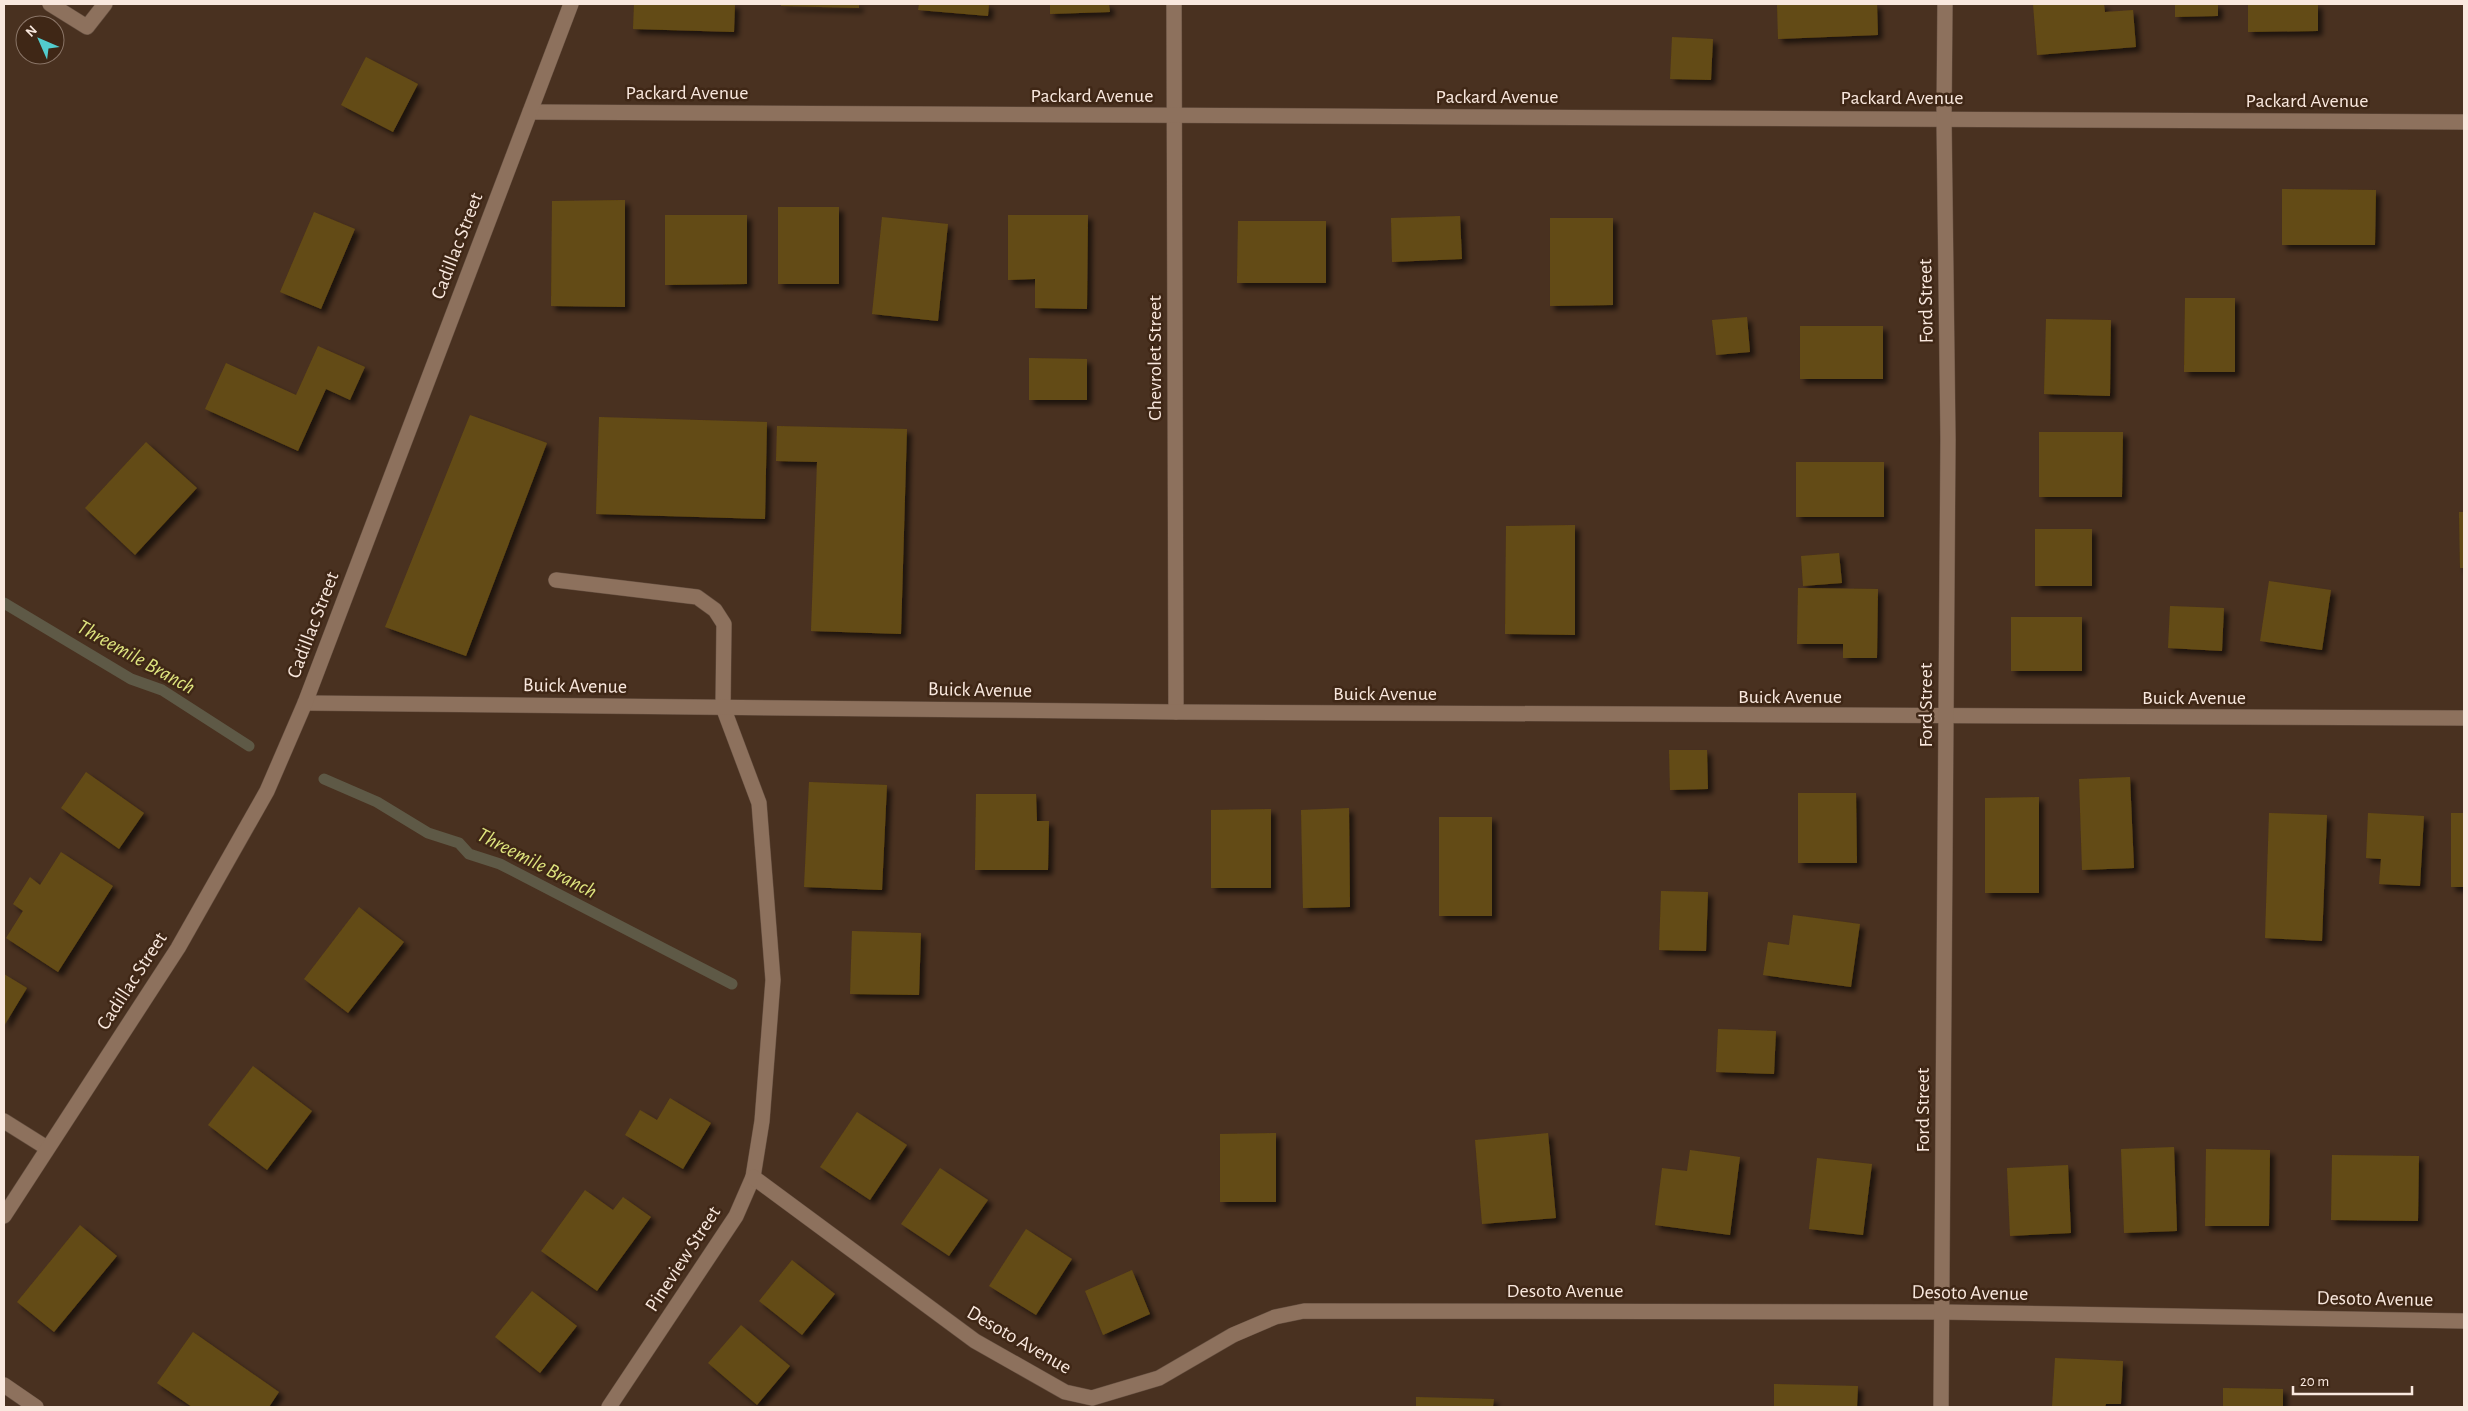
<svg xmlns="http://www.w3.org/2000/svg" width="2468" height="1411" font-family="'Alegreya Sans',sans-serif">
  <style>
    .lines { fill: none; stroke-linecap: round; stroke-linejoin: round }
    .stream { stroke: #5e5946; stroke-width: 11 }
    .building { fill: #644b14; filter: url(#shadow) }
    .minor-casing { stroke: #644e3f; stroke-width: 16 }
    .minor { stroke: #8d715d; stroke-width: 15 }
    .labels { text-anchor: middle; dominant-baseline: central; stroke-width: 5; stroke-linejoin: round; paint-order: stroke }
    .street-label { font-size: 20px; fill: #f9e8de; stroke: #3f2716 }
    .water-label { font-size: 21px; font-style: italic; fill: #dfe57e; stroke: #3f2716 }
  </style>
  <defs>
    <filter id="shadow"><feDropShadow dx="4.5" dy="4.5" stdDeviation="2.5" flood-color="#0009"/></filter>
  </defs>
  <rect width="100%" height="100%" fill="#493120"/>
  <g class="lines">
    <g class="stream">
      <polyline points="4,603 131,679 162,690 249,746"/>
      <polyline points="324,779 377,802 428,833 459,843 469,854 500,864 732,984"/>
    </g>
  </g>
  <g class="building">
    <polygon points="634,4 735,4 734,32 633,29"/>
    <polygon points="781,4 859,4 859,8 781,6"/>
    <polygon points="919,4 989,4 988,16 918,10"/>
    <polygon points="1050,4 1109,4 1110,12 1050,14"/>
    <polygon points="1777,4 1877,4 1878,35 1778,39"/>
    <polygon points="2033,4 2104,4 2105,12 2133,10 2136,47 2037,55"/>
    <polygon points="2175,4 2218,4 2218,16 2175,17"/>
    <polygon points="2248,4 2318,4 2318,31 2248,32"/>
    <polygon points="1672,37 1713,39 1711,80 1670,79"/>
    <polygon points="366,57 418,84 393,132 341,105"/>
    <polygon points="2282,189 2376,190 2375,245 2282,245"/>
    <polygon points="625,200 625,307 551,306 552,201"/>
    <rect x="778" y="207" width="61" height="77"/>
    <polygon points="314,212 355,229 321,309 280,292"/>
    <polygon points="665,215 747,215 747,284 665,285"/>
    <polygon points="1008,215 1088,215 1087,309 1035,308 1035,279 1008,280"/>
    <polygon points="1460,216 1462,259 1392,262 1391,218"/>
    <polygon points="882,217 948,224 938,321 872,314"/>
    <polygon points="1550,218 1613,218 1613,305 1550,306"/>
    <polygon points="1238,221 1326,221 1326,283 1237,283"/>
    <polygon points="2185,298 2235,298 2235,372 2184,372"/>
    <polygon points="1747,317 1750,352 1716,355 1712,320"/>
    <polygon points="2046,319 2111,320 2110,396 2044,394"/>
    <rect x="1800" y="326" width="83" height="53"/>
    <polygon points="318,346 365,367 350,400 326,389 298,451 205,409 226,363 296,395"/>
    <polygon points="1029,358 1087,359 1087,400 1029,400"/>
    <polygon points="470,415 547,443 466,656 385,627"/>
    <polygon points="599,417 767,422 765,519 596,514"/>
    <polygon points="777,426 907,429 901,634 811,631 817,462 776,461"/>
    <polygon points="2039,432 2123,432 2122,497 2039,497"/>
    <polygon points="146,442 197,488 135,555 85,508"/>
    <rect x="1796" y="462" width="88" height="55"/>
    <polygon points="2459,512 2464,512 2464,568 2460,568"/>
    <polygon points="1575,525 1575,635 1505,634 1506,526"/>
    <rect x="2035" y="529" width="57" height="57"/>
    <polygon points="1839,553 1842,583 1803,586 1801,556"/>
    <polygon points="2269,581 2331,590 2322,650 2260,641"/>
    <polygon points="1798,588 1878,589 1877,658 1843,658 1843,644 1797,644"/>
    <polygon points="2170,606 2224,608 2222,651 2168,648"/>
    <rect x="2011" y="617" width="71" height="54"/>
    <polygon points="1669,750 1707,750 1708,789 1670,790"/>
    <polygon points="86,772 144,813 119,849 61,808"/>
    <polygon points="2130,777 2134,868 2082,870 2079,779"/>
    <polygon points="809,782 887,785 882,890 804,887"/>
    <polygon points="1798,793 1856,793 1857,863 1798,863"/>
    <polygon points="976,794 1036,794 1037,821 1049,821 1048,870 975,870"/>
    <polygon points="2039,797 2039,893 1985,893 1985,798"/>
    <polygon points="1349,808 1350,907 1303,908 1301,810"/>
    <polygon points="1271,809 1271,888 1211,888 1211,810"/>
    <polygon points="2269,813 2327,815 2322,941 2265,938"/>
    <polygon points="2368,813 2424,816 2420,886 2379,884 2381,859 2366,858"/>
    <rect x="2451" y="813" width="13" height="74"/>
    <rect x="1439" y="817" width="53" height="99"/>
    <polygon points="61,852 113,886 58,972 6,938 23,911 13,904 30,877 40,885"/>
    <polygon points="1661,891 1708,892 1706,951 1659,950"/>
    <polygon points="359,907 404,942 348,1013 304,979"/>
    <polygon points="1793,915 1860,924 1851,987 1763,975 1768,942 1789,945"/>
    <polygon points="852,931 921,933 919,995 850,994"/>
    <polygon points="4,974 27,988 4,1026"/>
    <polygon points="1718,1029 1776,1031 1774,1074 1716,1072"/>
    <polygon points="253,1066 312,1111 267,1170 208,1125"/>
    <polygon points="670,1098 711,1123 683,1169 625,1135 640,1110 657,1120"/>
    <polygon points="857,1112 907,1145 870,1200 820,1167"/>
    <polygon points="1276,1133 1276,1202 1220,1202 1220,1134"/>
    <polygon points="1548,1133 1556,1218 1482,1224 1475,1140"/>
    <polygon points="2174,1147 2177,1231 2124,1233 2121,1149"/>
    <polygon points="2206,1149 2270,1150 2269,1226 2205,1226"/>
    <polygon points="1690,1150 1740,1157 1730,1235 1655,1225 1662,1168 1687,1171"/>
    <polygon points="2332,1155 2419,1156 2418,1221 2331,1220"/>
    <polygon points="1817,1158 1872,1164 1863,1235 1809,1229"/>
    <polygon points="2068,1165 2071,1233 2010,1236 2007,1168"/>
    <polygon points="940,1168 988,1200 949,1256 901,1224"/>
    <polygon points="585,1190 613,1210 623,1197 651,1217 597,1291 541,1251"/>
    <polygon points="80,1225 117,1256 54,1332 17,1302"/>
    <polygon points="1026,1229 1072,1259 1036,1315 989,1286"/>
    <polygon points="792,1260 835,1294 802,1335 759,1301"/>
    <polygon points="1132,1270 1150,1314 1103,1335 1085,1291"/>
    <polygon points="532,1291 577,1326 540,1373 495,1337"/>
    <polygon points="741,1325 790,1366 757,1405 708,1363"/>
    <polygon points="193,1332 279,1392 269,1407 192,1407 157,1383"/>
    <polygon points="2055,1358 2123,1361 2121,1404 2106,1404 2105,1407 2052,1407"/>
    <polygon points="1774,1384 1858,1386 1857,1407 1774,1407"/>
    <polygon points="2223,1388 2283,1389 2283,1407 2223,1407"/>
    <polygon points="1416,1397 1494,1399 1493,1407 1416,1407"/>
  </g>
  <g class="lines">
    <defs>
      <g id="minor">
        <polyline points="50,4 87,27 105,4"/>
        <polyline points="1174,4 1176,712"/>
        <polyline points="530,112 2464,122"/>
        <polyline points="556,580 697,597 715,610 724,624 723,707 759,803 773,980 762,1121 753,1177 736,1216 609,1407"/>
        <polyline points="305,703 1176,712 2464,718"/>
        <polyline points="4,1121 47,1148"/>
        <polyline points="753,1177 975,1341 1065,1392 1092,1398 1159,1378 1233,1335 1275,1317 1304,1311 1941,1312 2464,1321"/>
        <polyline points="4,1216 178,948 267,791 305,703 571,4"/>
        <polyline points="4,1385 36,1407"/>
        <polyline points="1941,1407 1948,439 1944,118 1945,4"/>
      </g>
    </defs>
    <use href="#minor" class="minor-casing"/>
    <use href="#minor" class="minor"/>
  </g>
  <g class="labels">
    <g class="street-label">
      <text x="687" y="93">Packard Avenue</text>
      <text x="1092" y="96">Packard Avenue</text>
      <text x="1497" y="97">Packard Avenue</text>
      <text x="1902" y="98">Packard Avenue</text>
      <text x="2307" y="101">Packard Avenue</text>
      <text transform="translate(457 246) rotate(-69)">Cadillac Street</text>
      <text transform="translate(1926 301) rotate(-91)">Ford Street</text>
      <text transform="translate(1155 358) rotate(-90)">Chevrolet Street</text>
      <text transform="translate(313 625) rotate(-69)">Cadillac Street</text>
      <text transform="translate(575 686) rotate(1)">Buick Avenue</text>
      <text transform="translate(980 690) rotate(1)">Buick Avenue</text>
      <text x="1385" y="694">Buick Avenue</text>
      <text x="1790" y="697">Buick Avenue</text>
      <text x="2194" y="698">Buick Avenue</text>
      <text transform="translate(1926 705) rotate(-90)">Ford Street</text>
      <text transform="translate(132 981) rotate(-57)">Cadillac Street</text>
      <text transform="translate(1923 1110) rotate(-90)">Ford Street</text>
      <text transform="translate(683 1259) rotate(-57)">Pineview Street</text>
      <text x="1565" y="1291">Desoto Avenue</text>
      <text transform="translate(1970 1293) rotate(1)">Desoto Avenue</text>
      <text transform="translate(2375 1299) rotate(1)">Desoto Avenue</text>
      <text transform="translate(1019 1340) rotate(30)">Desoto Avenue</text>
    </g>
    <g class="water-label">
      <text transform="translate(136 657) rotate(29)">Threemile Branch</text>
      <text transform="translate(537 863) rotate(27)">Threemile Branch</text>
    </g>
  </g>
  <rect width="2468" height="1411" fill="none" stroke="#f9e8de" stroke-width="10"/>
  <g transform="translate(40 40) rotate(315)"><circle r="24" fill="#3f2716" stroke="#897466"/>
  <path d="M0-4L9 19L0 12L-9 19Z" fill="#52cdce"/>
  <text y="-8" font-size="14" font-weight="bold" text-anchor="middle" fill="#f9e8de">N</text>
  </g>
  <path d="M2293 1386v8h119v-8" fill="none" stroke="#f9e8de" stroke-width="2.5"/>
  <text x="2300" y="1386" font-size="15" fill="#f9e8de" stroke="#3f2716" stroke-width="4" paint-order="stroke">20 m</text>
</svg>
